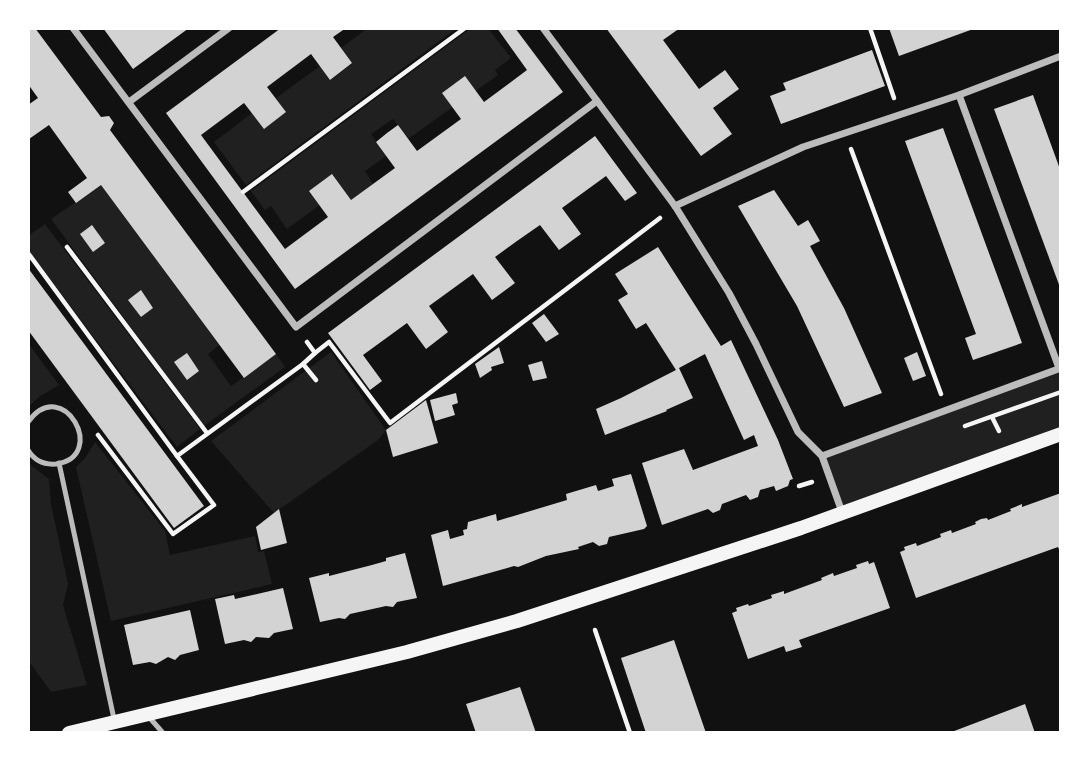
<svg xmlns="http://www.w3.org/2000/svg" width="1089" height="761" font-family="'Times New Roman',serif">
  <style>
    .green { fill: #202020; fill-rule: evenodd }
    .building { fill: #d3d3d3 }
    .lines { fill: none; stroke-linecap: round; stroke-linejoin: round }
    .path { stroke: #f5f5f5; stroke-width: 4.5 }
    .service { stroke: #bcbcbc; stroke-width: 5 }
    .minor { stroke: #bcbcbc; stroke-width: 7 }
    .secondary { stroke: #f5f5f5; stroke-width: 14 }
  </style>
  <rect width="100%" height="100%" fill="#111"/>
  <g class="green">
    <polygon points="368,28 394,28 396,30 400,28 457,28 246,185 214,142 252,113 264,128 286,112 276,98 320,66 330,80 352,64 341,48"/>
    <polygon points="471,28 488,28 511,58 495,70 498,75 408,139 393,119 371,134 386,156 365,171 373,184 351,200 332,175 320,205 287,229 271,206 265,210 251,191"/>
    <path d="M101 185 219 345 208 354 231 386 276 354 285 367 204 426 51 219ZM141 291 153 308 141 317 129 300Z"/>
    <polygon points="45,224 200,429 177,447 28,250 28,236"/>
    <polygon points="28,343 59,385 39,397 28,407"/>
    <polygon points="331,352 386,430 378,440 274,513 211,441"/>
    <polygon points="1061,368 1061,434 842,512 822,456"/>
    <polygon points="95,442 165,531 170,555 255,536 258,552 264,551 272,584 111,621 76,467 86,457"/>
    <polygon points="28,463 49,479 51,504 68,584 63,605 87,685 51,692 28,660"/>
  </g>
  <g class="building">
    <polygon points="28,28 35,28 101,117 109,116 114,123 110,130 276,354 244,378 101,185 76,203 68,192 87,178 49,125 29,139 28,138 28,105 38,98 28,84"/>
    <polygon points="103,28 122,29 189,28 133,69"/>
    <polygon points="281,28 346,28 333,37 352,63 330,80 311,54 267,87 286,112 264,129 244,103 201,135 285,249 328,217 309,191 332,174 351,200 395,168 376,142 387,133 398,125 417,151 461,119 442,93 465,76 484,102 527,70 497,28 515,28 563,92 295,289 166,113"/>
    <polygon points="606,28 680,28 663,40 699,89 725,70 739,89 713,108 732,134 701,156"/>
    <polygon points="889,28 976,28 899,56"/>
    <polygon points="872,50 885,86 781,124 770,96 786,90 783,83"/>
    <polygon points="1033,95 1061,172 1061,290 994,109"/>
    <polygon points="943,128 1022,343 973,360 965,338 976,334 905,141"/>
    <polygon points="595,136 637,193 625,201 606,176 562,208 581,234 559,250 540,225 517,241 495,257 515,283 492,300 473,274 429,306 448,332 426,349 407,323 363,355 382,381 370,390 328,333"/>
    <polygon points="774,190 798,226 808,220 820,241 810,246 844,308 882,393 844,407 797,306 738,206"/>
    <polygon points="92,225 105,243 93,252 80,234"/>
    <polygon points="658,247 721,346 731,340 778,440 793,479 790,480 788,486 776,491 774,486 760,490 758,497 750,500 746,495 722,504 720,510 713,513 708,509 662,525 642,463 684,449 693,470 758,446 754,435 744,440 705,354 679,368 693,398 666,410 667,411 605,435 596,409 621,398 676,370 646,323 636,329 618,300 628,294 615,274"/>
    <polygon points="28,268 204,506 174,528 28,330"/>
    <polygon points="141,290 153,308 141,317 128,300"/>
    <polygon points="544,314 559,334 546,342 532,323"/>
    <polygon points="499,347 504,363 491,367 492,370 480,378 475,364"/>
    <polygon points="917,352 926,376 913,381 904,358"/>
    <polygon points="187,353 199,371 187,380 174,362"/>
    <polygon points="542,361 547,378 533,381 528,365"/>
    <polygon points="456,393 458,403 452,405 455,415 435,421 430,400"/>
    <polygon points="426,400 438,443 393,457 386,430"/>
    <polygon points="631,474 647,526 644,529 609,537 607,544 599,546 593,542 578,547 579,549 546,556 518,567 514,566 443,586 431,535 448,530 450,539 464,535 463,530 467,529 468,522 496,514 497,521 567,500 566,494 596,485 598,491 614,486 612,479"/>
    <polygon points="1061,493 1061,554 1058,547 916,598 900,552 905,550 904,547 916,543 917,546 941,537 940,534 951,530 952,533 976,524 975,522 981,519 987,518 988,520 1011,511 1010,509 1015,507 1022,504 1022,507"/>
    <polygon points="279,509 287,543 261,550 256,527"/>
    <polygon points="405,553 417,598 397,602 393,607 386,606 350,614 345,619 339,618 320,622 309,578 329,573 329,576 372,565 386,561 386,558"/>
    <polygon points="868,561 869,564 874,562 890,608 799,640 802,647 786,652 784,646 748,659 732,613 737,611 736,608 748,604 749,606 772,598 771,595 784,591 784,594 822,580 821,578 833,573 834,576 857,568 856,565"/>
    <polygon points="283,588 293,629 274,633 269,638 256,637 251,642 244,640 225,644 215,599 234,595 235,599"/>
    <polygon points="190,610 199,650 180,655 175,660 168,657 156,664 150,662 133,665 124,625"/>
    <polygon points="674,640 697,707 706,733 646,733 621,658"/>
    <polygon points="520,687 536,733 476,733 466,704"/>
    <polygon points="1025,704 1035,733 949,733"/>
  </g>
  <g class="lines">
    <g class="path">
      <polyline points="870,28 894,98"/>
      <polyline points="851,149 941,394"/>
      <polyline points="243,192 465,28"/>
      <polyline points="67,247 207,433"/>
      <polyline points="28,253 177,456 303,364 315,353 307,342"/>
      <polyline points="315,353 329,342 390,423 660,218"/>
      <polyline points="303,364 316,380"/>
      <polyline points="992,417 999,431"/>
      <polyline points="965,426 1061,392"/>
      <polyline points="98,435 173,534 214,505 177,456"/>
      <polyline points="799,486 812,482"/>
      <polyline points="595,630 630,733"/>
    </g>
    <g class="service">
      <path d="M28 422C63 373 109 457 56 464 44 465 34 460 28 450"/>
      <polyline points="59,463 114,719"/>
      <polyline points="149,717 163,733"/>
    </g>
    <g class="minor">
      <polyline points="73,28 296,327 597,101"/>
      <polyline points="543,28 675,206 729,293 756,344 798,432 822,456"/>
      <polyline points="959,95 1059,368"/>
      <polyline points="129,102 229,28"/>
      <polyline points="675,206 803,147 959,95 1061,56"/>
      <polyline points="842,512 822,456 1061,368"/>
    </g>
    <polyline class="secondary" points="69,733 407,652 517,621 801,528 1061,434"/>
  </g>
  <rect width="1089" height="761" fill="none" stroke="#ffffff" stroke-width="60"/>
</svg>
